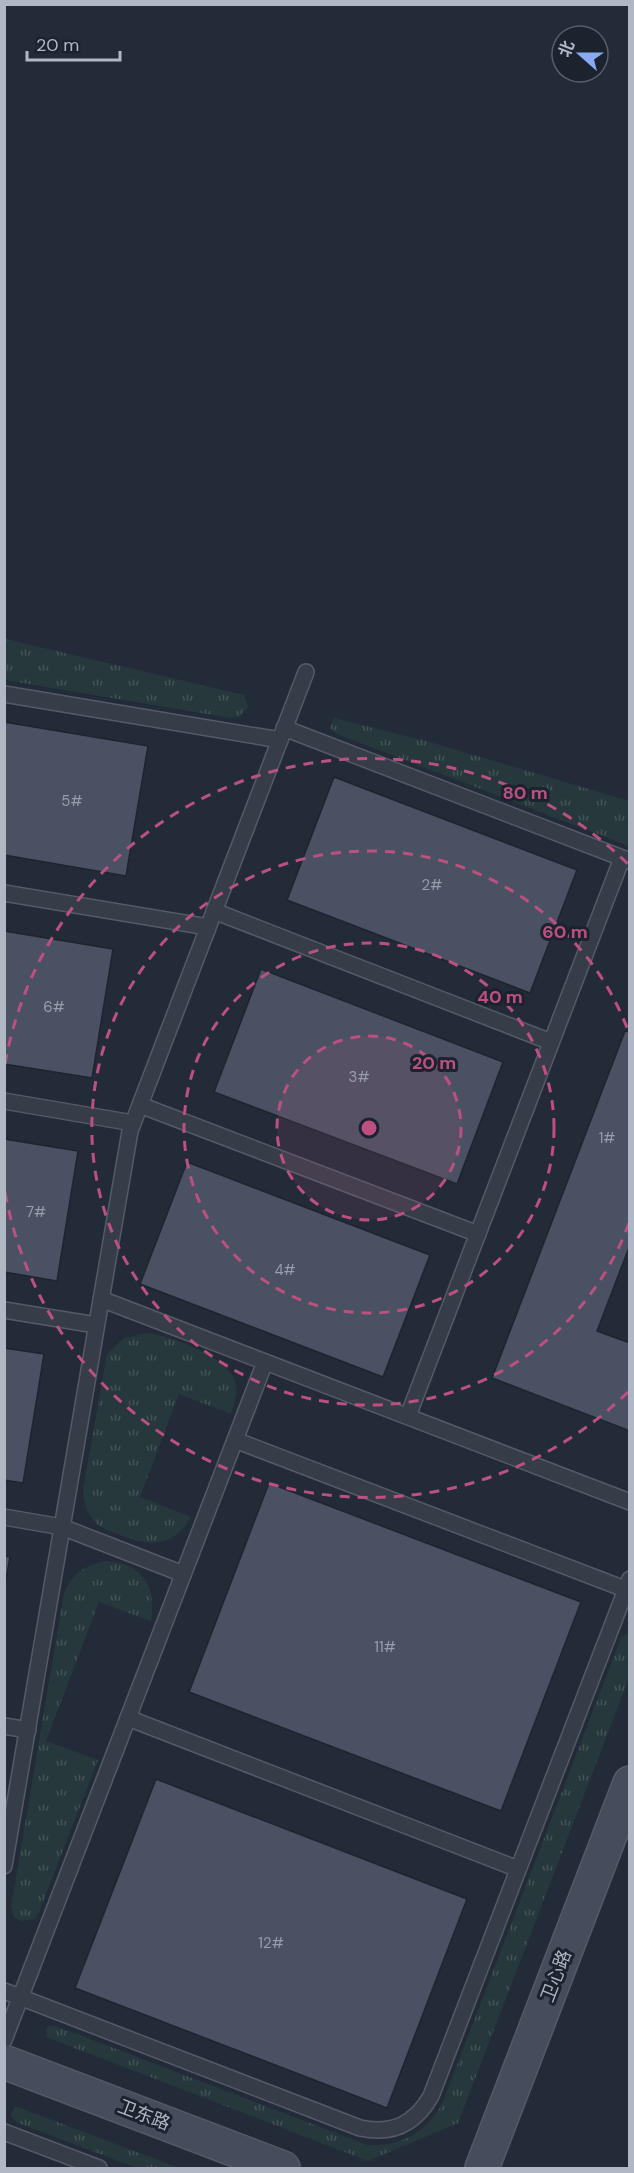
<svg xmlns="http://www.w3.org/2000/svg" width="634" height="2173" font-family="'DM Sans','Noto Sans SC',sans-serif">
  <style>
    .grass { fill: url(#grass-tufts) }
    .building { fill: #495162; stroke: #1e2430; stroke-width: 1.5 }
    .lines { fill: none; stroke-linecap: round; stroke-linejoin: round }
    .lane-casing { stroke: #545b67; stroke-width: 18 }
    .secondary-casing { stroke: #545b67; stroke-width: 36 }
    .lane { stroke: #363d49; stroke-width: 15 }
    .secondary { stroke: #454c5c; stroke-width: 33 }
    .ring { fill: none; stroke: #bc5080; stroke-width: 3; stroke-dasharray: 10 8 }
    .labels { text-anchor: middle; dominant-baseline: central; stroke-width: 6; stroke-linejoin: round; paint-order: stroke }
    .number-label { font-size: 15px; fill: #979eac }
    .street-label { font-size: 18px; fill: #b1b8c5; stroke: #1c222e }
    .centre { fill: #bc5080; stroke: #1c222e; stroke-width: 3 }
    .ring-label { font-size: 18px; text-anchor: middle; font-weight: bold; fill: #bc5080; stroke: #1c222e; stroke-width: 6; stroke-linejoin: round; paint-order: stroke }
  </style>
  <defs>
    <pattern id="grass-tufts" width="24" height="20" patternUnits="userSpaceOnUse" patternTransform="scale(1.5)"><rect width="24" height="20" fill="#26383b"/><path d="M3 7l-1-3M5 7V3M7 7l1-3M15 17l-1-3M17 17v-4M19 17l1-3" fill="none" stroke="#435356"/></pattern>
  </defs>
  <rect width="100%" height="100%" fill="#232b39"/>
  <g class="grass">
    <polygon points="5,639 244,695 248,707 239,717 231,718 5,680"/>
    <polygon points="334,718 426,741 629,801 629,846 337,734 330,728"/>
    <path d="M145 1333C170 1335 226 1356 235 1381 238 1391 234 1404 231 1414L179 1394 140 1497 191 1517C175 1546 151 1547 123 1536 113 1532 101 1529 94 1521 86 1512 84 1501 83 1490L107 1354 123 1339Z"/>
    <path d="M107 1561C144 1564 156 1587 151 1621L99 1602 46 1741 98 1760 39 1912 35 1919 21 1921 14 1917 11 1907 64 1594C72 1573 85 1565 107 1561Z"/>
    <path d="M629 1633V1678L458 2123 368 2161 46 2037 47 2026H56L367 2145C400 2147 426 2133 442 2104L621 1638Z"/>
    <polygon points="15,2106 179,2168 137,2168 18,2123 11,2116"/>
  </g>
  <g class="building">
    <polygon points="4,722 148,746 126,876 4,855"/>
    <polygon points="334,777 577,870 530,993 287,900"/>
    <polygon points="4,931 113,949 92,1078 4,1064"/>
    <polygon points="261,969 503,1062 457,1184 214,1092"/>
    <polygon points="625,1031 630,1032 630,1245 597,1331 630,1343 630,1431 492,1378"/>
    <polygon points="4,1139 78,1151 57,1281 4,1272"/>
    <polygon points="187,1162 430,1255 383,1377 140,1284"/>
    <polygon points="4,1348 44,1354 23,1483 4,1480"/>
    <polygon points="269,1483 581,1602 501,1811 189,1692"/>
    <polygon points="4,1556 10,1557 4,1590"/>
    <polygon points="156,1779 467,1899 387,2108 75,1988"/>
  </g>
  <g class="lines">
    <defs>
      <g id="lane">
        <polyline points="4,694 280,740"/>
        <polyline points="284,728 630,861"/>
        <polyline points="4,893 208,927"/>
        <polyline points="214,911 551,1042"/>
        <polyline points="4,1101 133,1123"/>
        <polyline points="140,1105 478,1234"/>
        <polyline points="101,1299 630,1502"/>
        <polyline points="4,1310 96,1325"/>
        <polyline points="408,1416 622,858"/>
        <polyline points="235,1440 630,1591"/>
        <polyline points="4,1517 62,1527 183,1574"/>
        <polyline points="128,1718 518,1869"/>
        <polyline points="4,1726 28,1730"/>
        <polyline points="4,1866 130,1131 306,672"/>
        <path d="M4 1991 360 2128C392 2135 415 2124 431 2096L630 1579"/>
        <polyline points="4,2040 265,1362"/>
        <polyline points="4,2132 99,2168"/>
      </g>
      <g id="secondary">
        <polyline points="4,2062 283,2168"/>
        <polyline points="482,2168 630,1783"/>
      </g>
    </defs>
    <use href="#lane" class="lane-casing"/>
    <use href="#secondary" class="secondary-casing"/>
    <use href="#lane" class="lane"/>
    <use href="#secondary" class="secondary"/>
  </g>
  <circle cx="369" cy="1128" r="92" fill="#bc5080" fill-opacity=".12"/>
  <g class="ring">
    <circle cx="369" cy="1128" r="92"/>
    <circle cx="369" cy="1128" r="185"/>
    <path d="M629 1223A277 277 0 1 1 629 1033"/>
    <path d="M628 1392A370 370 0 0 1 5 1192M5 1064A370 370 0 0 1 628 864"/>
  </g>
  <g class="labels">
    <g class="number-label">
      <text x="72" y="801">5#</text>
      <text x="432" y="885">2#</text>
      <text x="54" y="1007">6#</text>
      <text x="359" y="1077">3#</text>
      <text x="607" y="1138">1#</text>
      <text x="36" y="1212">7#</text>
      <text x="285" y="1270">4#</text>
      <text x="385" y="1647">11#</text>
      <text x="271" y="1943">12#</text>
    </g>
    <g class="street-label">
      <text transform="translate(556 1976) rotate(-69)">卫心路</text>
      <text transform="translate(144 2115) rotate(21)">卫东路</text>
    </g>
  </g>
  <circle cx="369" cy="1128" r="9" class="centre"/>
  <g class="ring-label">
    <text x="525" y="799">80 m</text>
    <text x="565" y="938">60 m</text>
    <text x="500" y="1003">40 m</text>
    <text x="434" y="1069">20 m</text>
  </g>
  <rect width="634" height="2173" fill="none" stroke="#b1b8c5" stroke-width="12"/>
  <g transform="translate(580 54) rotate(291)"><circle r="28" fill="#1c222e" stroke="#585e6a" stroke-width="1.5"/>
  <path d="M0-4.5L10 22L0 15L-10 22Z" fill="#89aaf3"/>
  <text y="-9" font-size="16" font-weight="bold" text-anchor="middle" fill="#b1b8c5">北</text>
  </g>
  <path d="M27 51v9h93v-9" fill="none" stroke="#b1b8c5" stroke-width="3"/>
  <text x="36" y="51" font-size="18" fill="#b1b8c5" stroke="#1c222e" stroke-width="4.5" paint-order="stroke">20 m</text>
</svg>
